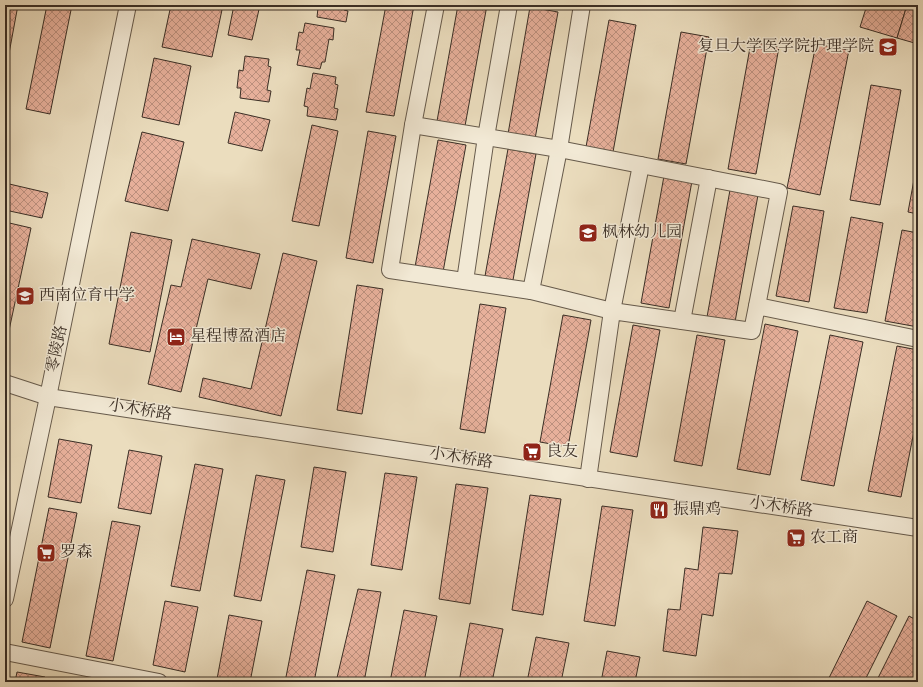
<svg xmlns="http://www.w3.org/2000/svg" width="923" height="687" font-family="'Sorts Mill Goudy','Noto Serif SC',serif">
  <style>
    .building { fill: url(#building-cross-hatch); stroke: #3a2e25 }
    .lines { fill: none; stroke-linecap: round; stroke-linejoin: round }
    .minor-casing { stroke: #665a4b; stroke-width: 18 }
    .minor { stroke: #f2e9d5; stroke-width: 16 }
    .labels { text-anchor: middle; dominant-baseline: central; stroke-width: 3; stroke-linejoin: round; paint-order: stroke }
    .poi-label { font-size: 16px; fill: #3a2e25; stroke: #f2e9d5; text-anchor: start }
    .street-label { font-size: 16px; fill: #3a2e25; stroke: #f2e9d5 }
  </style>
  <defs>
    <pattern id="building-cross-hatch" width="8" height="8" patternUnits="userSpaceOnUse"><rect width="8" height="8" fill="#e7b09b"/><path d="M0 0l8 8M0 8l8-8" fill="none" stroke="#bc907e"/></pattern>
  </defs>
  <rect width="100%" height="100%" fill="#ebddbe"/>
  <filter id="stains"><feTurbulence type="fractalNoise" baseFrequency=".005" numOctaves="4"/><feColorMatrix values="0 0 0 0 .2 0 0 0 0 .09 0 0 0 0 .02 0 0 0 .5 -.17"/></filter>
  <radialGradient id="worn" r=".72"><stop offset=".6" stop-color="#630" stop-opacity="0"/><stop offset="1" stop-color="#630" stop-opacity=".3"/></radialGradient>
  <g class="building">
    <polygon points="5,5 18,5 5,75"/>
    <polygon points="47,5 72,5 50,114 26,109"/>
    <polygon points="171,5 223,5 212,57 162,47"/>
    <polygon points="234,5 260,5 252,40 228,35"/>
    <polygon points="314,5 345,5 344,10 348,11 346,22 317,17 318,8 314,7"/>
    <polygon points="386,5 414,5 394,116 366,112"/>
    <polygon points="458,5 487,5 465,126 437,121"/>
    <polygon points="867,5 907,5 897,38 860,27"/>
    <polygon points="907,5 918,5 918,44 897,38"/>
    <polygon points="530,7 558,12 535,139 508,134"/>
    <polygon points="609,20 636,25 613,152 586,147"/>
    <polygon points="305,23 334,28 333,40 329,39 325,62 322,62 320,69 297,65 300,50 296,50 299,32 303,33"/>
    <polygon points="681,32 709,37 686,164 658,159"/>
    <polygon points="751,42 779,47 756,174 728,169"/>
    <polygon points="816,44 849,50 820,195 787,188"/>
    <polygon points="245,56 269,59 268,66 271,67 267,90 271,91 269,102 240,98 241,88 237,88 239,70 243,71"/>
    <polygon points="154,58 191,66 179,125 142,117"/>
    <polygon points="313,73 336,77 335,84 338,85 334,108 338,109 336,120 307,116 308,107 304,106 307,88 310,89"/>
    <polygon points="871,85 901,90 880,205 850,200"/>
    <polygon points="235,112 270,120 262,151 228,143"/>
    <polygon points="312,125 338,131 319,226 292,221"/>
    <polygon points="368,131 396,136 373,263 346,258"/>
    <polygon points="142,132 184,142 168,211 125,201"/>
    <polygon points="438,140 466,145 443,272 415,267"/>
    <polygon points="508,149 536,154 513,280 485,276"/>
    <polygon points="918,158 918,214 908,212"/>
    <polygon points="664,176 692,181 669,308 641,303"/>
    <polygon points="5,183 48,193 42,218 5,210"/>
    <polygon points="730,190 758,195 735,322 707,317"/>
    <polygon points="793,206 824,211 809,302 776,296"/>
    <polygon points="851,217 883,223 867,313 834,308"/>
    <polygon points="5,222 31,228 5,349"/>
    <polygon points="902,230 918,233 918,327 885,321"/>
    <polygon points="131,232 172,240 150,352 109,344"/>
    <polygon points="192,239 260,254 251,289 208,279 181,392 148,384 171,285 181,287"/>
    <polygon points="283,253 317,261 281,416 199,397 203,378 251,389"/>
    <polygon points="357,285 383,289 362,414 337,410"/>
    <polygon points="480,304 506,308 485,433 460,429"/>
    <polygon points="563,315 591,320 568,447 540,442"/>
    <polygon points="765,324 798,331 770,475 737,469"/>
    <polygon points="633,325 660,330 637,457 610,452"/>
    <polygon points="697,335 725,340 702,466 674,461"/>
    <polygon points="830,335 863,342 834,486 801,480"/>
    <polygon points="897,346 918,350 918,411 901,497 868,491"/>
    <polygon points="59,439 92,445 81,503 48,497"/>
    <polygon points="129,450 162,456 151,514 118,508"/>
    <polygon points="195,464 223,469 200,591 171,586"/>
    <polygon points="314,467 346,472 333,552 301,547"/>
    <polygon points="385,473 417,477 402,570 371,565"/>
    <polygon points="256,475 285,480 261,601 234,596"/>
    <polygon points="456,484 488,488 470,604 439,599"/>
    <polygon points="530,495 561,499 543,615 512,610"/>
    <polygon points="602,506 633,510 615,626 584,621"/>
    <polygon points="49,508 77,513 50,648 22,642"/>
    <polygon points="112,521 140,526 113,661 86,656"/>
    <polygon points="703,527 738,531 732,574 719,573 713,616 702,614 696,656 663,651 668,609 680,610 685,568 698,570"/>
    <polygon points="307,570 335,575 314,682 285,682"/>
    <polygon points="358,589 381,592 364,682 336,682"/>
    <polygon points="165,601 198,607 185,672 153,665"/>
    <polygon points="867,601 897,616 864,682 827,682"/>
    <polygon points="404,610 437,616 424,682 390,682"/>
    <polygon points="229,615 262,621 250,682 230,682 217,679"/>
    <polygon points="909,616 918,621 918,673 914,682 876,682"/>
    <polygon points="470,623 503,629 492,682 459,682"/>
    <polygon points="536,637 569,643 561,682 527,682"/>
    <polygon points="607,651 640,657 635,682 601,682"/>
    <polygon points="17,672 45,677 44,682 15,682"/>
  </g>
  <g class="lines">
    <defs>
      <g id="minor">
        <polyline points="436,5 413,125 390,270 531,291"/>
        <polyline points="582,5 559,149 531,291 612,311 641,165"/>
        <polyline points="413,125 559,149 779,192 757,306"/>
        <polyline points="465,281 486,137 509,5"/>
        <polyline points="682,321 709,178"/>
        <polyline points="5,383 48,397 918,528"/>
        <polyline points="588,479 612,311 752,331 757,306 918,339"/>
        <polyline points="5,599 48,397 128,5"/>
        <polyline points="5,652 159,682"/>
      </g>
    </defs>
    <use href="#minor" class="minor-casing"/>
    <use href="#minor" class="minor"/>
  </g>
  <defs>
    <symbol id="university-square" viewBox="-11 -11 22 22"><rect x="-9" y="-9" width="18" height="18" rx="4" fill="#8f2418" stroke="#f2e9d5"/><path d="M0-5L7-2L0 1L-7-2ZM-4 1L0 2.5L4 1V4Q0 6-4 4Z" fill="#fff"/></symbol>
    <symbol id="school-square" viewBox="-11 -11 22 22"><rect x="-9" y="-9" width="18" height="18" rx="4" fill="#8f2418" stroke="#f2e9d5"/><path d="M0-5L7-2L0 1L-7-2ZM-4 1L0 2.5L4 1V4Q0 6-4 4Z" fill="#fff"/></symbol>
    <symbol id="hotel-square" viewBox="-11 -11 22 22"><rect x="-9" y="-9" width="18" height="18" rx="4" fill="#8f2418" stroke="#f2e9d5"/><path d="M-6-4.5h1.5V1H6V5H4.5V3h-9V5H-6ZM-4 0a1.8 1.8 0 1 1 3.6 0ZM.5 0V-2.5h3Q6-2.5 6 0Z" fill="#fff"/></symbol>
    <symbol id="supermarket-square" viewBox="-11 -11 22 22"><rect x="-9" y="-9" width="18" height="18" rx="4" fill="#8f2418" stroke="#f2e9d5"/><path d="M-6-5.5h2.5l.6 2H6L4.5 2H-2.5L-4.4-4H-6ZM-1.5 3.2a1.3 1.3 0 1 0 .1 0ZM3 3.2a1.3 1.3 0 1 0 .1 0Z" fill="#fff"/></symbol>
    <symbol id="restaurant-square" viewBox="-11 -11 22 22"><rect x="-9" y="-9" width="18" height="18" rx="4" fill="#8f2418" stroke="#f2e9d5"/><path d="M-5-6h1v4h1v-4h1v4h1v-4h1v5L-1.5 .5V6h-2V.5L-5-1ZM5-6V6H3V1.5H1.5Q1.5-4 5-6Z" fill="#fff"/></symbol>
  </defs>
  <g fill-rule="evenodd">
    <use href="#university-square" x="877" y="36" width="22" height="22"/>
    <use href="#school-square" x="577" y="222" width="22" height="22"/>
    <use href="#school-square" x="14" y="285" width="22" height="22"/>
    <use href="#hotel-square" x="165" y="326" width="22" height="22"/>
    <use href="#supermarket-square" x="521" y="441" width="22" height="22"/>
    <use href="#restaurant-square" x="648" y="499" width="22" height="22"/>
    <use href="#supermarket-square" x="785" y="527" width="22" height="22"/>
    <use href="#supermarket-square" x="35" y="542" width="22" height="22"/>
  </g>
  <g class="labels">
    <g class="poi-label">
      <text x="874" y="47" text-anchor="end">复旦大学医学院护理学院</text>
      <text x="602" y="233">枫林幼儿园</text>
      <text x="39" y="296">西南位育中学</text>
      <text x="190" y="337">星程博盈酒店</text>
      <text x="546" y="452">良友</text>
      <text x="673" y="510">振鼎鸡</text>
      <text x="810" y="538">农工商</text>
      <text x="60" y="553">罗森</text>
    </g>
    <g class="street-label">
      <text transform="translate(58 349) rotate(-78)">零陵路</text>
      <text transform="translate(140 411) rotate(9)">小木桥路</text>
      <text transform="translate(461 459) rotate(9)">小木桥路</text>
      <text transform="translate(781 508) rotate(8)">小木桥路</text>
    </g>
  </g>
  <rect width="923" height="687" fill="none" stroke="#ebddbe" stroke-width="20"/>
  <rect x="6" y="6" width="911" height="675" fill="none" stroke="#3a2e25" stroke-width="2"/>
  <rect x="10" y="10" width="903" height="667" fill="none" stroke="#3a2e25"/>
  <rect width="100%" height="100%" filter="url(#stains)"/>
  <rect width="100%" height="100%" fill="url(#worn)"/>
</svg>
